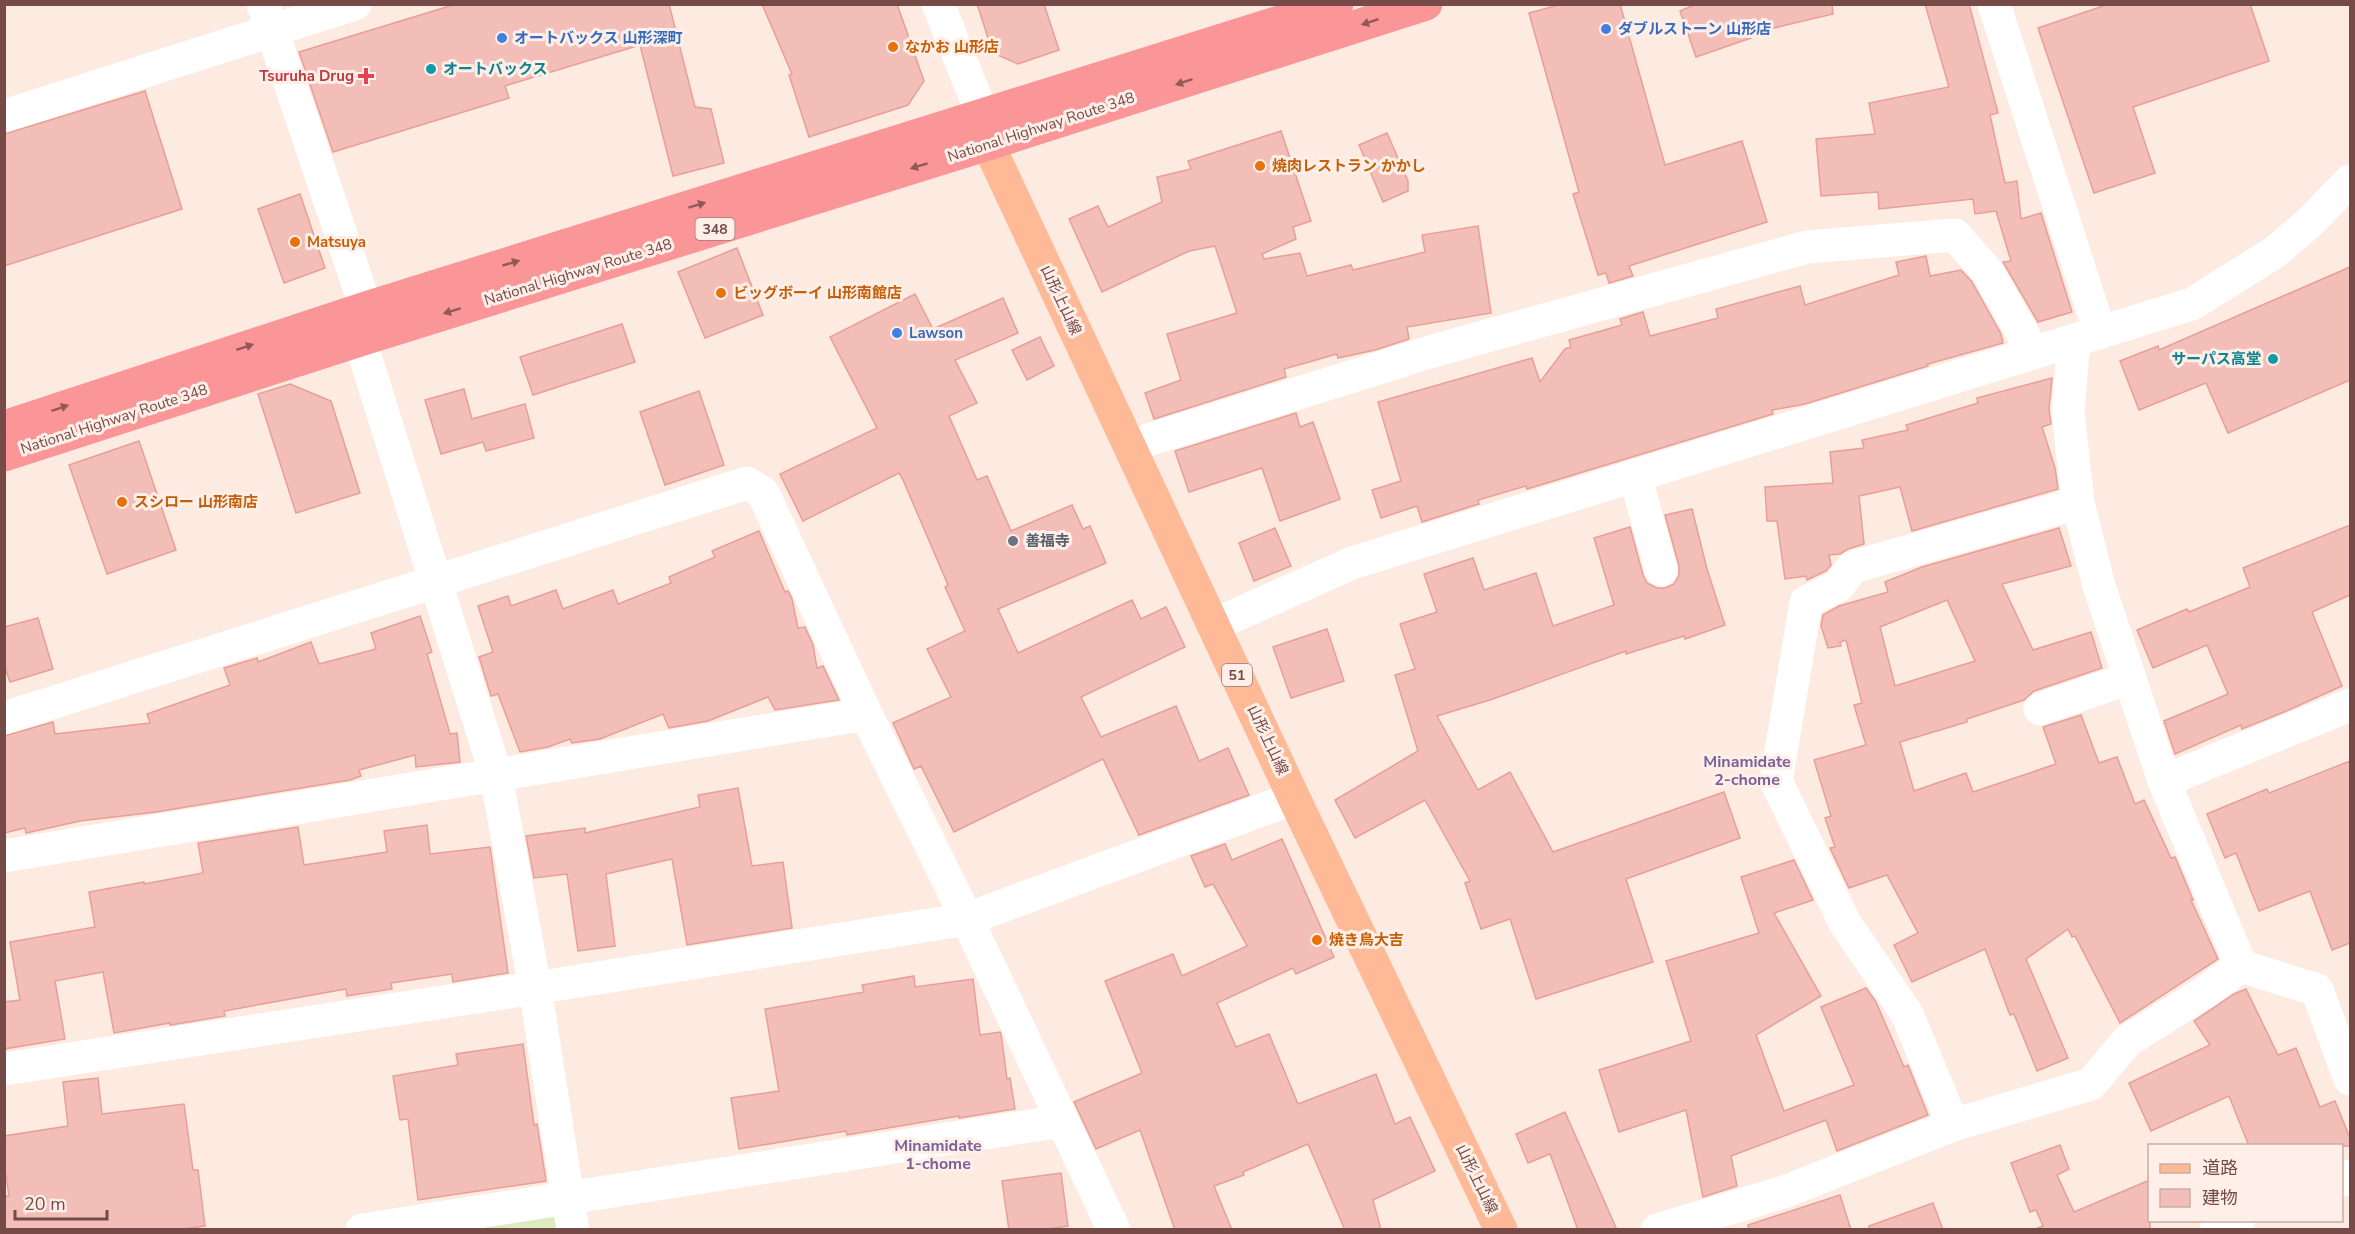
<svg xmlns="http://www.w3.org/2000/svg" width="2355" height="1234" font-family="'Nunito Sans','Noto Sans JP',sans-serif">
  <style>
    .green { fill: #ddebbf }
    .building { fill: #f3beb8; stroke: #e79f97; stroke-width: 1.5; fill-rule: evenodd }
    .lines { fill: none; stroke-linecap: round; stroke-linejoin: round }
    .minor { stroke: #fff; stroke-width: 33 }
    .major { stroke: #feba97; stroke-width: 33 }
    .highway { stroke: #fa9598; stroke-width: 33 }
    .oneway { fill: #905957 }
    .shop-dot { fill: #3f7fe0; stroke: #ffefe8; stroke-width: 2 }
    .food-dot { fill: #e8710a; stroke: #ffefe8; stroke-width: 2 }
    .culture-dot { fill: #0f9aa8; stroke: #ffefe8; stroke-width: 2 }
    .health-dot { fill: #e0444e; stroke: #ffefe8; stroke-width: 2 }
    .worship-dot { fill: #6b7280; stroke: #ffefe8; stroke-width: 2 }
    .labels { text-anchor: middle; dominant-baseline: central; stroke-width: 6; stroke-linejoin: round; paint-order: stroke }
    .shield { fill: #ffefe8; stroke: #9e7c77; stroke-width: 1.5 }
    .shield-label { font-size: 14px; font-weight: bold; fill: #754a47 }
    .shop-label { font-size: 15px; font-weight: bold; fill: #366cbe; stroke: #ffefe8; text-anchor: start }
    .food-label { font-size: 15px; font-weight: bold; fill: #c56008; stroke: #ffefe8; text-anchor: start }
    .culture-label { font-size: 15px; font-weight: bold; fill: #0d838f; stroke: #ffefe8; text-anchor: start }
    .health-label { font-size: 15px; font-weight: bold; fill: #be3a42; stroke: #ffefe8; text-anchor: end }
    .street-label { font-size: 15px; fill: #754a47; stroke: #ffefe8 }
    .worship-label { font-size: 15px; font-weight: bold; fill: #5b616d; stroke: #ffefe8; text-anchor: start }
    .neighbourhood-label { font-size: 16px; font-weight: bold; fill: #776299; stroke: #ffefe8 }
  </style>
  <rect width="100%" height="100%" fill="#fdeae1"/>
  <polygon class="green" points="568,1197 573,1230 362,1230"/>
  <g class="building">
    <polygon points="456,4 669,4 695,107 711,109 724,163 673,176 640,45 505,86 509,98 333,152 299,52"/>
    <polygon points="762,4 897,4 924,81 908,105 809,137 789,75 792,74"/>
    <polygon points="977,4 1044,4 1059,50 1018,64 993,53"/>
    <polygon points="1562,4 1620,4 1665,165 1742,141 1767,222 1629,266 1633,276 1609,283 1606,273 1598,275 1573,194 1579,192 1529,13"/>
    <polygon points="1697,4 1832,4 1833,14 1749,34 1751,38 1696,57 1680,11"/>
    <polygon points="1925,4 1969,4 1998,113 1990,115 2005,183 2017,181 2021,219 2041,213 2072,312 2038,322 2003,262 2011,261 1996,211 1975,214 1973,199 1879,209 1878,192 1821,196 1816,139 1875,134 1869,103 1949,87"/>
    <polygon points="2109,4 2250,4 2269,61 2133,107 2155,173 2094,193 2038,28"/>
    <polygon points="145,91 182,209 4,266 4,134"/>
    <polygon points="1281,131 1311,221 1293,227 1296,239 1262,254 1264,259 1300,253 1307,276 1351,265 1353,270 1425,252 1422,235 1478,226 1491,313 1407,327 1409,339 1375,350 1338,358 1337,354 1284,369 1286,377 1154,419 1145,393 1181,380 1167,334 1237,313 1215,246 1189,251 1102,292 1069,219 1098,206 1108,227 1162,202 1157,177 1191,169 1188,161"/>
    <polygon points="1387,133 1408,181 1408,191 1383,202 1359,145"/>
    <polygon points="300,194 325,268 284,283 258,209"/>
    <polygon points="737,248 763,315 705,338 678,272"/>
    <polygon points="1926,256 1930,276 1961,270 1972,282 2001,334 2003,343 1928,364 1928,366 1805,404 1772,410 1773,414 1527,489 1526,486 1478,500 1479,504 1422,522 1417,506 1381,518 1372,490 1401,481 1378,402 1532,358 1540,382 1565,349 1571,347 1569,340 1622,325 1620,319 1643,312 1650,336 1718,318 1716,309 1800,286 1805,305 1899,275 1896,262"/>
    <polygon points="2350,267 2350,380 2228,433 2206,383 2139,410 2120,361 2158,346 2159,350"/>
    <polygon points="915,294 933,329 1003,298 1018,333 955,360 977,403 949,416 977,480 987,476 1011,531 1072,505 1083,529 1090,526 1106,563 998,609 1018,653 1132,600 1141,619 1166,607 1185,647 1081,697 1101,737 1176,706 1199,761 1228,748 1249,795 1139,835 1103,759 954,832 921,766 914,769 893,723 951,697 927,649 965,631 945,587 948,585 903,480 899,473 803,521 780,474 877,428 830,337"/>
    <polygon points="622,324 635,362 533,395 520,357"/>
    <polygon points="1040,337 1054,366 1027,380 1012,350"/>
    <polygon points="2052,378 2049,409 2051,424 2042,427 2055,468 2058,489 1912,531 1900,487 1859,496 1864,544 1848,549 1840,554 1829,555 1831,565 1826,571 1807,580 1806,576 1785,579 1777,521 1767,521 1765,487 1833,483 1830,452 1864,448 1862,440 1908,430 1906,425 1978,403 1977,398"/>
    <polygon points="290,384 331,401 360,493 296,513 258,394"/>
    <polygon points="464,389 472,419 525,404 534,438 486,451 483,442 441,454 425,400"/>
    <polygon points="699,391 724,465 665,485 640,412"/>
    <polygon points="1296,413 1300,427 1313,422 1340,499 1280,521 1262,468 1189,492 1175,451"/>
    <polygon points="139,441 176,550 107,574 69,465"/>
    <polygon points="1692,509 1707,569 1725,625 1685,639 1684,636 1626,654 1626,651 1493,699 1437,716 1478,790 1510,772 1553,852 1724,792 1740,838 1626,879 1653,962 1536,999 1510,919 1481,929 1465,883 1470,881 1425,800 1355,838 1335,800 1418,751 1395,675 1415,669 1400,624 1437,612 1424,574 1473,558 1484,590 1536,573 1553,626 1614,605 1594,538 1630,527 1643,575 1647,583 1657,588 1665,588 1674,584 1679,575 1679,566 1665,515"/>
    <polygon points="2350,525 2350,595 2312,612 2342,686 2284,712 2242,729 2241,725 2175,754 2164,721 2228,694 2207,645 2153,668 2137,630 2187,609 2189,612 2250,587 2243,568"/>
    <polygon points="1275,528 1291,566 1254,581 1239,543"/>
    <path d="M2059 528 2071 566 2002 584 2033 650 2091 632 2102 668 2034 691 2024 700 1967 719V722L1900 742 1914 791 1966 773 1973 792 2056 764 2043 727 2081 715 2099 763 2117 757 2135 804 2144 800 2171 858 2175 857 2193 900H2191L2218 959 2120 1023 2075 936 2072 937 2068 929 2026 959 2068 1058 2037 1071 2014 1014 2010 1015 1985 949 1912 982 1894 945 1918 933 1887 875 1849 888 1830 848 1835 847 1825 818 1831 816 1814 760 1866 745 1854 705 1862 703 1846 640 1840 642 1841 646 1828 648 1821 626 1823 615 1839 606 1888 592 1885 582 1922 567ZM1947 600 1975 661 1895 686 1880 627Z"/>
    <polygon points="759,531 785,592 788,591 792,599 798,628 805,627 813,645 817,668 823,666 839,700 775,710 768,697 708,721 669,728 663,714 600,739 572,743 570,739 548,747 520,752 498,694 491,696 479,657 493,652 478,606 508,596 511,606 556,590 563,609 613,590 618,604 671,583 669,577 715,557 712,551"/>
    <polygon points="420,616 432,652 427,654 450,734 457,733 460,762 416,767 415,755 359,770 361,776 350,780 156,812 80,821 26,833 25,828 4,833 4,736 53,722 55,734 150,723 147,714 230,685 224,668 257,658 258,662 311,642 319,664 376,649 371,633"/>
    <polygon points="38,618 53,669 10,682 4,665 4,627"/>
    <polygon points="1327,629 1344,681 1291,698 1273,647"/>
    <polygon points="2350,761 2350,943 2332,950 2310,891 2259,911 2236,853 2225,858 2207,814 2267,789 2269,793"/>
    <polygon points="738,788 752,866 783,862 792,928 687,945 672,859 606,874 615,946 578,951 567,874 534,878 526,836 585,828 585,833 700,807 698,795"/>
    <polygon points="427,825 430,854 490,847 508,973 453,982 452,974 391,983 392,989 347,996 346,989 224,1011 225,1016 170,1025 170,1023 114,1033 103,972 55,981 65,1039 4,1049 4,1002 20,1000 10,942 95,927 89,892 144,882 144,884 203,873 198,843 298,827 304,865 387,852 384,831"/>
    <polygon points="1282,839 1334,957 1296,974 1293,968 1217,1003 1236,1047 1269,1034 1298,1104 1376,1074 1395,1124 1410,1117 1435,1171 1373,1200 1381,1230 1345,1230 1308,1144 1243,1172 1244,1175 1214,1186 1232,1230 1175,1230 1140,1130 1096,1149 1074,1102 1142,1073 1105,981 1173,954 1182,976 1247,946 1213,884 1205,887 1191,856 1225,844 1232,860"/>
    <polygon points="1794,860 1813,900 1774,913 1821,996 1756,1035 1784,1111 1854,1085 1821,1007 1866,988 1876,1002 1904,1067 1908,1065 1928,1115 1837,1151 1826,1120 1731,1156 1737,1186 1703,1197 1686,1110 1619,1132 1599,1070 1691,1041 1666,961 1759,933 1741,877"/>
    <polygon points="914,976 915,987 973,979 980,1035 1000,1032 1001,1034 1007,1079 1010,1078 1015,1109 959,1118 959,1116 847,1135 846,1131 739,1149 731,1098 779,1091 765,1009 864,992 862,985"/>
    <polygon points="2246,989 2278,1055 2296,1048 2320,1107 2335,1101 2350,1138 2350,1146 2249,1146 2229,1096 2151,1131 2129,1083 2210,1045 2194,1021 2234,994"/>
    <polygon points="523,1044 534,1125 537,1124 546,1181 418,1200 408,1119 400,1120 393,1076 458,1065 456,1054"/>
    <polygon points="98,1078 102,1114 184,1104 193,1170 198,1170 205,1226 175,1230 4,1230 4,1196 9,1196 4,1163 4,1136 68,1126 63,1082"/>
    <polygon points="1565,1112 1617,1230 1578,1230 1550,1154 1528,1163 1516,1134"/>
    <polygon points="2060,1145 2069,1169 2057,1175 2074,1212 2150,1180 2150,1230 2033,1230 2043,1226 2036,1210 2030,1212 2011,1163"/>
    <polygon points="1061,1173 1068,1226 1040,1230 1009,1230 1002,1181"/>
    <polygon points="1840,1195 1851,1230 1749,1230 1748,1225"/>
    <polygon points="1933,1203 1943,1230 1869,1230 1869,1226"/>
  </g>
  <g class="lines">
    <g class="minor">
      <polyline points="263,4 366,308"/>
      <polyline points="938,4 983,116"/>
      <polyline points="1994,4 2100,333"/>
      <polyline points="4,116 355,4"/>
      <polyline points="360,340 496,775 535,988 573,1230"/>
      <polyline points="2074,341 2068,411 2078,503 2099,586 2164,781 2241,966 2317,990 2350,1079"/>
      <polyline points="1129,446 1433,351 1807,247 1955,235 1987,271 2033,352"/>
      <polyline points="1635,475 1661,570"/>
      <polyline points="1214,625 1352,563 2192,304 2275,252 2309,223 2350,181"/>
      <polyline points="2040,709 2130,678"/>
      <polyline points="4,718 747,483 763,493 866,714 967,919 1114,1230"/>
      <polyline points="2164,781 2350,705"/>
      <polyline points="4,856 866,714"/>
      <polyline points="4,1069 535,988 967,919 1294,798"/>
      <polyline points="1953,1125 1907,1014 1845,923 1776,781 1806,602 1838,586 1853,567 2078,503"/>
      <polyline points="2342,1180 2350,1176"/>
      <polyline points="362,1230 1062,1121"/>
      <polyline points="1657,1230 1784,1192 1953,1125 2091,1084 2127,1041 2205,992 2241,966"/>
      <polyline points="2216,1230 2239,1220"/>
    </g>
    <polyline class="major" points="983,116 988,144 1294,798 1501,1230"/>
    <g class="highway">
      <polyline points="4,427 366,308 1337,4"/>
      <polyline points="4,455 360,340 988,144 1426,4"/>
    </g>
  </g>
  <defs><path id="oneway-solid" d="M-6-.8H1V-3.2L6.5 0L1 3.2V.8H-6Z" transform="scale(1.5)"/></defs>
  <g class="oneway">
    <use href="#oneway-solid" transform="translate(1370 22) rotate(162)"/>
    <use href="#oneway-solid" transform="translate(1184 82) rotate(162)"/>
    <use href="#oneway-solid" transform="translate(919 166) rotate(163)"/>
    <use href="#oneway-solid" transform="translate(697 205) rotate(-17)"/>
    <use href="#oneway-solid" transform="translate(511 263) rotate(-17)"/>
    <use href="#oneway-solid" transform="translate(452 311) rotate(163)"/>
    <use href="#oneway-solid" transform="translate(245 347) rotate(-18)"/>
    <use href="#oneway-solid" transform="translate(60 408) rotate(-19)"/>
  </g>
  <g class="shop-dot">
    <circle cx="1606" cy="29" r="6"/>
    <circle cx="502" cy="38" r="6"/>
    <circle cx="897" cy="333" r="6"/>
  </g>
  <g class="food-dot">
    <circle cx="893" cy="47" r="6"/>
    <circle cx="1260" cy="166" r="6"/>
    <circle cx="295" cy="242" r="6"/>
    <circle cx="721" cy="293" r="6"/>
    <circle cx="122" cy="502" r="6"/>
    <circle cx="1317" cy="940" r="6"/>
  </g>
  <g class="culture-dot">
    <circle cx="431" cy="69" r="6"/>
    <circle cx="2273" cy="359" r="6"/>
  </g>
  <path class="health-dot" d="M363 67h6v6h6v6h-6v6h-6v-6h-6v-6h6z"/>
  <circle class="worship-dot" cx="1013" cy="541" r="6"/>
  <g class="labels">
    <g class="shield">
      <rect x="695.5" y="218" width="39" height="22" rx="4.5"/>
      <rect x="1222" y="664" width="30" height="22" rx="4.5"/>
    </g>
    <g class="shield-label">
      <text x="715" y="229">348</text>
      <text x="1237" y="675">51</text>
    </g>
    <g class="shop-label">
      <text x="1618" y="29">ダブルストーン 山形店</text>
      <text x="514" y="38">オートバックス 山形深町</text>
      <text x="909" y="333">Lawson</text>
    </g>
    <g class="food-label">
      <text x="905" y="47">なかお 山形店</text>
      <text x="1272" y="166">焼肉レストラン かかし</text>
      <text x="307" y="242">Matsuya</text>
      <text x="733" y="293">ビッグボーイ 山形南館店</text>
      <text x="134" y="502">スシロー 山形南店</text>
      <text x="1329" y="940">焼き鳥大吉</text>
    </g>
    <g class="culture-label">
      <text x="443" y="69">オートバックス</text>
      <text x="2261" y="359" text-anchor="end">サーパス高堂</text>
    </g>
    <g class="health-label">
      <text x="354" y="76">Tsuruha Drug</text>
    </g>
    <g class="street-label">
      <text transform="translate(1041 127) rotate(-18)">National Highway Route 348</text>
      <text transform="translate(578 272) rotate(-17)">National Highway Route 348</text>
      <text transform="translate(1061 300) rotate(65)">山形上山線</text>
      <text transform="translate(114 419) rotate(-18)">National Highway Route 348</text>
      <text transform="translate(1268 740) rotate(65)">山形上山線</text>
      <text transform="translate(1477 1179) rotate(64)">山形上山線</text>
    </g>
    <g class="worship-label">
      <text x="1025" y="541">善福寺</text>
    </g>
    <g class="neighbourhood-label">
      <text x="1747" y="762">Minamidate<tspan x="1747" dy="18">2-chome</tspan></text>
      <text x="938" y="1146">Minamidate<tspan x="938" dy="18">1-chome</tspan></text>
    </g>
  </g>
  <rect width="2355" height="1234" fill="none" stroke="#754a47" stroke-width="12"/>
  <rect x="2148" y="1144" width="195" height="78" fill="#ffefe8" stroke="#c8ada8" stroke-width="1.5"/>
  <rect x="2160" y="1164" width="30" height="9" fill="#feba97" stroke="#c8ada8" stroke-width="1.5"/>
  <text x="2202" y="1174" font-size="18" fill="#754a47">道路</text>
  <rect x="2160" y="1189" width="30" height="18" fill="#f3beb8" stroke="#c8ada8" stroke-width="1.5"/>
  <text x="2202" y="1204" font-size="18" fill="#754a47">建物</text>
  <path d="M15 1210v9h92v-9" fill="none" stroke="#754a47" stroke-width="3"/>
  <text x="24" y="1210" font-size="18" fill="#754a47" stroke="#ffefe8" stroke-width="4.5" paint-order="stroke">20 m</text>
</svg>
